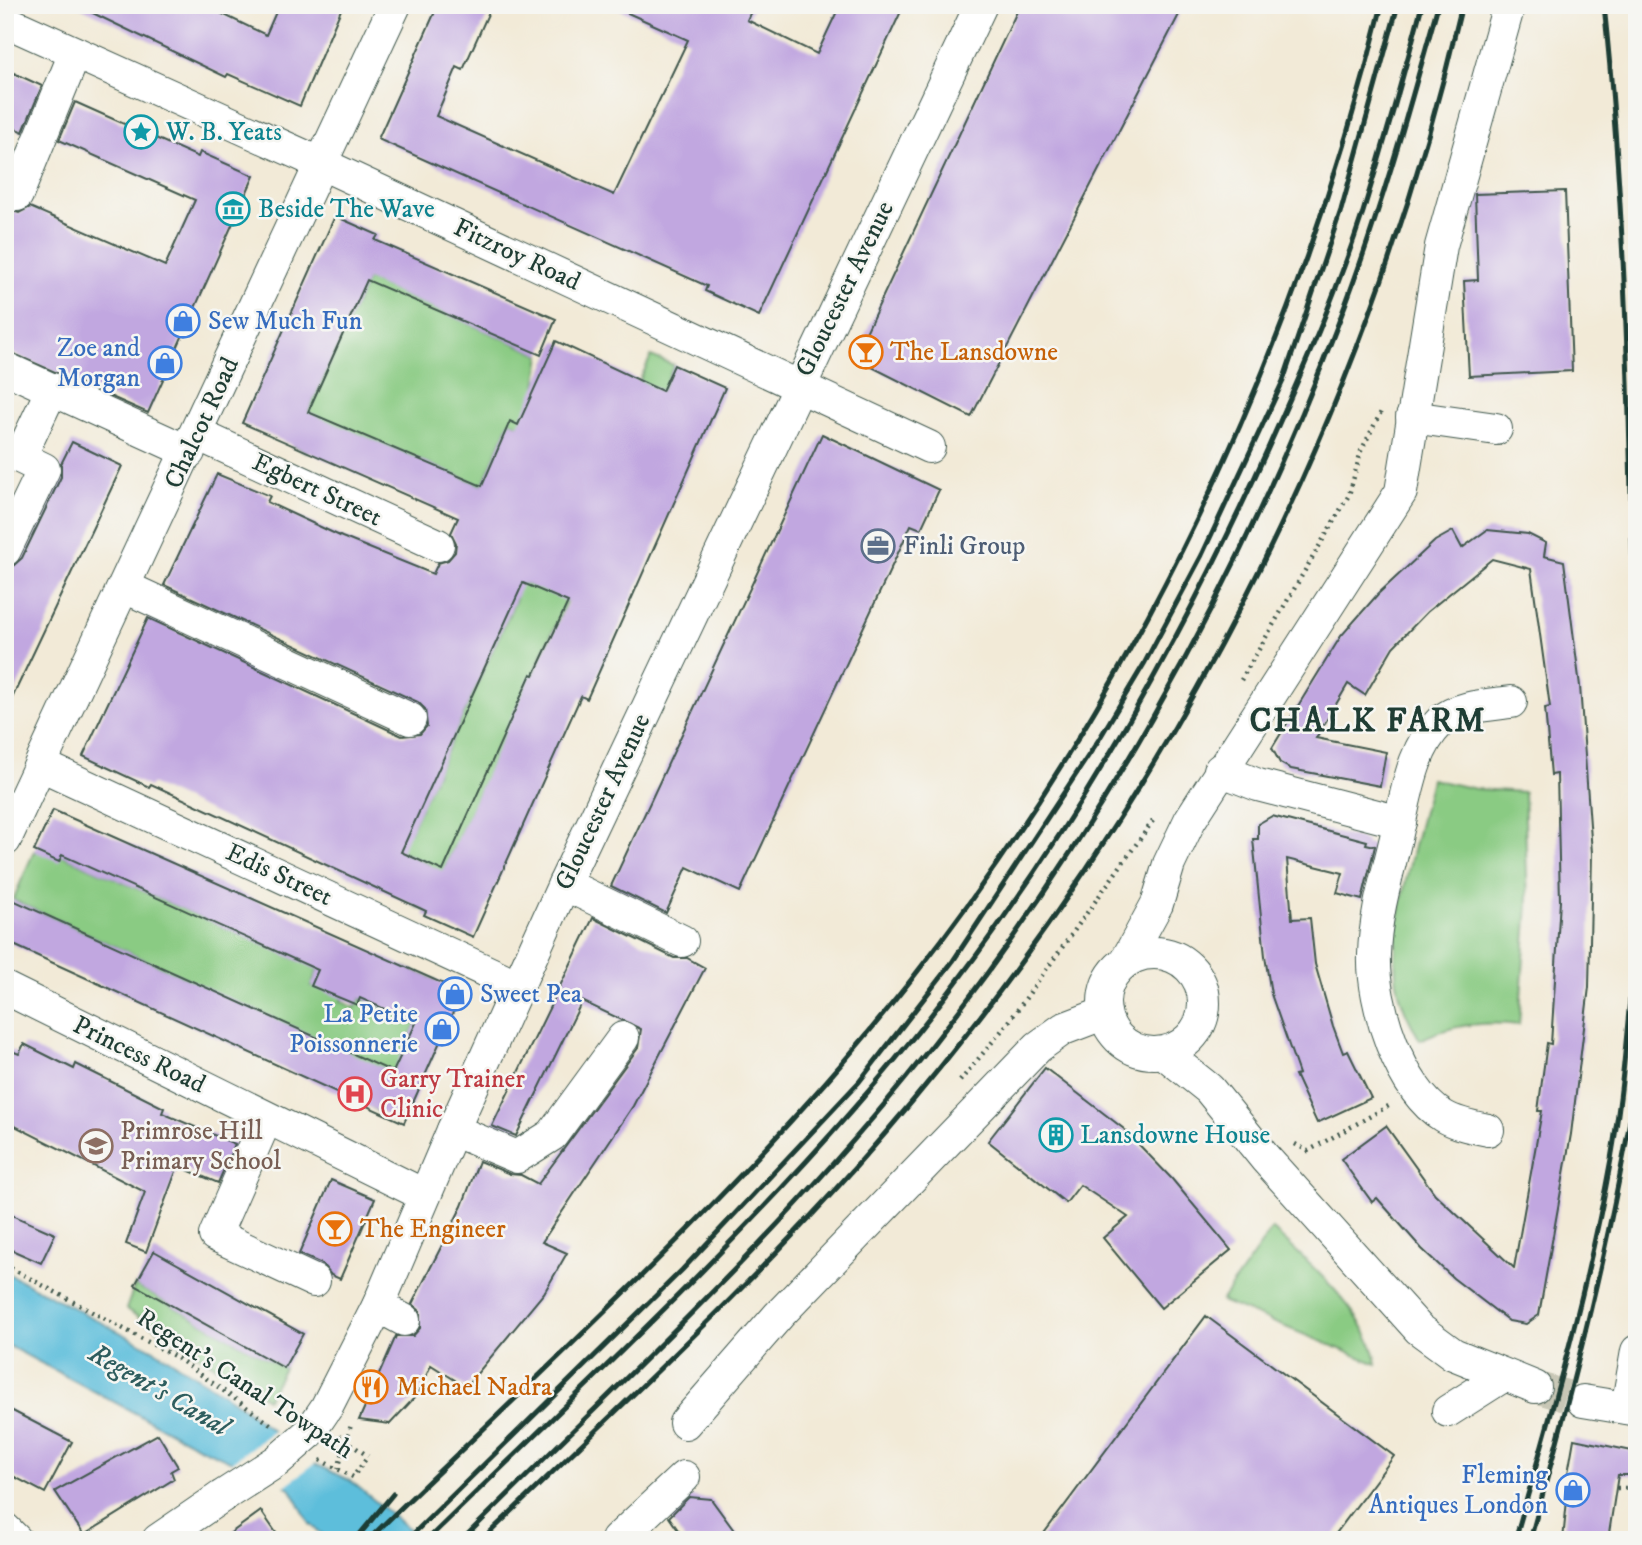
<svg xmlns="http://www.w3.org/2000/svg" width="1642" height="1545" font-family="'IM FELL DW Pica',serif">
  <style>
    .green { fill: #8acb83; stroke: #54845c; stroke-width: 2 }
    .water { fill: #5dbedb; stroke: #3e7e88; stroke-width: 2 }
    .pier { fill: #f2ead7 }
    .building { fill: #c1a7e0; fill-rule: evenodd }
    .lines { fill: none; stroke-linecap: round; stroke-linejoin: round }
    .minor-tunnel { stroke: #c8c7b6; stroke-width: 32; stroke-dasharray: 32 16; stroke-linecap: butt }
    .minor-casing { stroke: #3f574c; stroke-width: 34 }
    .path { stroke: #3f574c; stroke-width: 4.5; stroke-dasharray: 2 5; stroke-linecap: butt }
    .minor { stroke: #fff; stroke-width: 32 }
    .rail { stroke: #1f3d34; stroke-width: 5 }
    .minor-bridge-casing { stroke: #3f574c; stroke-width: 34; stroke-linecap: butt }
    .path-bridge { stroke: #3f574c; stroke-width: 4.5; stroke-dasharray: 2 5; stroke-linecap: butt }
    .minor-bridge { stroke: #fff; stroke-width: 32 }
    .labels { text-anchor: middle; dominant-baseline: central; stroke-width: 5; stroke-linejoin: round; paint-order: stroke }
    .culture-label { font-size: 26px; fill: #0d838f; stroke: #f6f6f2; text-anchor: start }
    .street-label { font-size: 26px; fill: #1f3d34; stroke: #f6f6f2 }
    .shop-label { font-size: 26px; fill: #366cbe; stroke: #f6f6f2; text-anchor: end }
    .food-label { font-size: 26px; fill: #c56008; stroke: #f6f6f2; text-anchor: start }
    .service-label { font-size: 26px; fill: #4e5e75; stroke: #f6f6f2; text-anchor: start }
    .health-label { font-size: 26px; fill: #be3a42; stroke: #f6f6f2; text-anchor: start }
    .education-label { font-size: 26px; fill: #785e54; stroke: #f6f6f2; text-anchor: start }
    .water-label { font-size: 28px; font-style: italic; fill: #2e5d5e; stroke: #f6f6f2 }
    .district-label { font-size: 33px; font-weight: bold; letter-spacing: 2px; fill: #1f3d34; stroke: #f6f6f2 }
  </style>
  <rect width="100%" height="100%" fill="#f6f6f2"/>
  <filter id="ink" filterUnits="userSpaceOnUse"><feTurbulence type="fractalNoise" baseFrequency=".0143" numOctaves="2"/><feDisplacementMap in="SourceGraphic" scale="14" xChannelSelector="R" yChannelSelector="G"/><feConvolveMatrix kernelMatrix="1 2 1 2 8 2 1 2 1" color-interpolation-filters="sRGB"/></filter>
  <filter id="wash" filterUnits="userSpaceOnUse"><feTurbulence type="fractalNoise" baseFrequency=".00686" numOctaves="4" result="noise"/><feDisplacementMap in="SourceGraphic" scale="28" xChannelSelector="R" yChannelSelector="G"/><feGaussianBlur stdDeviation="1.57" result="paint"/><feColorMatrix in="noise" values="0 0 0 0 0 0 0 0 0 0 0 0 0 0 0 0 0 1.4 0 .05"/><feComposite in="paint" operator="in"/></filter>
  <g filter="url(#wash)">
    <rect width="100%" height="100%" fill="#f2ead7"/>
    <g class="green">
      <polygon points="367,279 541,355 536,387 620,423 651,356 674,365 425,911 413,905 430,865 169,745 410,831 516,599 519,581 533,587 593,459 510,421 482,486 321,419 307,452 293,446"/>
      <path d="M1431 779 1476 789 1524 792 1528 904 1519 1025C1484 1021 1452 1024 1420 1040 1408 1019 1398 999 1396 975 1391 918 1418 835 1431 779Z"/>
      <polygon points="34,851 62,855 318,969 311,986 348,987 341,1001 355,1008 360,998 386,1009 405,967 435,980 377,1111 187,979 13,900"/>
      <path d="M1272 1229C1307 1261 1371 1316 1377 1364L1221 1301Z"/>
      <polygon points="135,1285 284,1368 267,1399 126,1309"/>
    </g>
    <polygon class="water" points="5,1272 158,1352 233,1400 315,1464 351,1481 422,1540 329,1540 310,1524 290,1488 197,1446 5,1344"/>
    <polygon class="pier" points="276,1429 318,1461 282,1488 229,1464"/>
    <g id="blocks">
      <g class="building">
        <polygon points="76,5 204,5 266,35 279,5 343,5 300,106 228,74 226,77"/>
        <polygon points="438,5 492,5 463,70 457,67 436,116 614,195 688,40 610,5 754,5 747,20 817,54 840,5 904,5 759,316 705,291 707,286 378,139"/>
        <polygon points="1020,5 1184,5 971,417 854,358"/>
        <polygon points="5,69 42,86 23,132 5,124"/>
        <polygon points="75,102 198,157 200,152 254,176 148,413 5,350 6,209 19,213 30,207 165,266 195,200 59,140"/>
        <polygon points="1565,191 1572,371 1469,376 1464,281 1478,280 1475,194"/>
        <path d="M335 216 378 235 375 240 556 319 541 355 367 280 308 412 482 486 510 421 518 425 556 341 662 391 674 365 725 388 587 699 581 696 473 937 424 915 426 911 151 784 149 787 83 756 148 618 402 736 420 734 427 726 425 709 418 702 164 585 217 474 270 496 267 502 342 537 433 574 438 563 448 560 455 552 456 543 451 533 458 518 242 423ZM523 583 568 602 534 675 531 674 443 871 401 852Z"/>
        <polygon points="822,434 939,490 921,529 911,525 740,892 687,867 666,913 611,886"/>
        <polygon points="72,442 122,466 5,713 5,582 13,566 22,558 61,477 61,464"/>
        <polygon points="1487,530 1528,534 1546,543 1544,556 1564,561 1580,686 1592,853 1589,987 1571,1134 1539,1315 1526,1324 1509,1321 1453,1278 1422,1249 1377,1198 1372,1202 1341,1159 1386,1126 1435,1194 1514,1268 1542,1111 1538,1111 1547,1043 1551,1044 1560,901 1557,774 1551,775 1545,708 1550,707 1531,569 1492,559 1427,612 1393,647 1365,695 1348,684 1316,738 1386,752 1380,786 1291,769 1280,763 1272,748 1341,636 1378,594 1435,541 1453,531 1462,548"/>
        <polygon points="53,810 462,992 404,1123 5,941 5,917 13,900 393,1072 416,1023 360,998 357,1005 311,986 318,970 62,855 59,862 34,851"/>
        <polygon points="1272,816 1367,841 1366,844 1375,846 1362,900 1337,893 1343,873 1287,859 1292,919 1310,918 1315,964 1333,1026 1343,1053 1348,1051 1371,1098 1317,1123 1295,1075 1299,1074 1271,994 1265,956 1253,839 1258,839 1258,824"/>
        <polygon points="593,918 674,958 687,958 705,968 633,1106 542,1242 567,1253 544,1293 466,1387 431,1365 418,1394 390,1424 359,1420 396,1336 413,1336 420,1328 420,1311 412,1304 462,1206 479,1161 510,1174 521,1175 538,1184 638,1048 641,1029 582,1001 516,1136 492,1126"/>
        <polygon points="24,1044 74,1069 76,1064 164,1108 162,1113 235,1144 218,1183 178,1166 146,1252 126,1244 145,1192 5,1121 5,1048 19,1054"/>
        <polygon points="1045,1068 1124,1129 1172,1179 1231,1250 1161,1308 1103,1238 1128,1217 1080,1185 1066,1203 988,1141"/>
        <polygon points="331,1180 375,1199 340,1279 331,1275 322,1264 299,1254"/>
        <polygon points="5,1212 55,1234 41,1263 5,1247"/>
        <polygon points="154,1251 303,1334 284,1368 135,1285"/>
        <polygon points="1206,1316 1394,1456 1331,1540 1039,1540"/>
        <polygon points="5,1407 72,1442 45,1493 5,1472"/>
        <polygon points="158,1434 178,1467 171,1471 174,1479 84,1535 55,1491"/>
        <polygon points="1574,1439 1637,1452 1637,1475 1618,1475 1608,1540 1563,1540 1569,1480 1567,1479"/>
        <polygon points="689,1497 711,1499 741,1540 685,1540 669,1517"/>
        <polygon points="261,1511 281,1540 221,1540"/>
      </g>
    </g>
  </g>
  <g filter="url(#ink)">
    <use href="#blocks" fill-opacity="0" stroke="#3f574c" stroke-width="2"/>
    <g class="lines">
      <polyline class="minor-tunnel" points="1535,1387 1583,1401"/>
      <defs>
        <g id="minor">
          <polyline points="5,21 322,164 929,447"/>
          <polyline points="17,195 75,53"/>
          <polyline points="5,368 189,452"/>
          <polyline points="1412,417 1496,429"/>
          <polyline points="197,434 438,545"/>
          <polyline points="5,450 44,469 5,550"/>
          <polyline points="20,457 52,389"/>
          <polyline points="125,587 410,719"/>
          <polyline points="41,765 518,986"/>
          <polyline points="1220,770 1258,785 1400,822"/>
          <polyline points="5,840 395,5"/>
          <polyline points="564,884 682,941"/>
          <circle cx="1154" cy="1003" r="50"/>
          <polyline points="1126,961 1157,904 1169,864 1190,820 1401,492 1441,246 1509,5"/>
          <polyline points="5,988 424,1195"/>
          <polyline points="1164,1053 1209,1089 1265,1158 1419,1329 1453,1354 1535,1387"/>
          <polyline points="266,1119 215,1235 314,1281"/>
          <polyline points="453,1130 517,1157 552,1135 623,1038"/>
          <path d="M1488 1130C1473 1127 1456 1124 1443 1116 1400 1090 1372 1003 1374 955 1375 912 1389 870 1398 829 1407 794 1412 749 1440 722 1457 706 1489 705 1511 702"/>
          <polyline points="378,1306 404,1320"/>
          <polyline points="1583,1401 1637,1410"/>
          <polyline points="1627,1408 1637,1351"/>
          <polyline points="1448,1411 1503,1376"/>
          <polyline points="685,1423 779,1315 1038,1047 1063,1029 1105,1013"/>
          <polyline points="309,1433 326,1408 378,1306 453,1130 564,884 981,5"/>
          <polyline points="5,1529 16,1540"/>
          <polyline points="158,1540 221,1497"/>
          <polyline points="617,1540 684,1477"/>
        </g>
      </defs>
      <use href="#minor" class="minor-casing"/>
      <g class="path">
        <polyline points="1241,680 1349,495 1361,451 1382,410"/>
        <polyline points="960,1081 1008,1023 1155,818"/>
        <polyline points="1295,1144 1308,1151 1392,1104"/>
        <polyline points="5,1265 176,1357 273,1426"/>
        <polyline points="320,1460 353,1477 368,1456"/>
        <polyline points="338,1469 351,1425"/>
        <polyline points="1617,1488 1637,1488"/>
      </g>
      <use href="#minor" class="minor"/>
      <g class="rail">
        <path d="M1604 5C1631 263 1631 522 1637 780"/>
        <polyline points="355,1540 393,1494"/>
        <path d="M368 1540C554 1359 750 1184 911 980 1135 694 1295 358 1382 5"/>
        <polyline points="407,1540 682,1270 859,1082 953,961 1098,741 1144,664 1202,555 1283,381 1341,210 1398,5"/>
        <path d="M427 1540C571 1399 721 1261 854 1108 1026 912 1162 684 1269 446 1303 370 1337 292 1363 212 1384 144 1404 74 1422 5"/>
        <path d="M462 1540C613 1389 771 1244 906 1078 1089 854 1235 594 1338 324 1378 220 1408 113 1438 5"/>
        <path d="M482 1540C619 1407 763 1276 888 1130 1166 806 1365 422 1462 5"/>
        <path d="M1515 1540C1551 1414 1588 1288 1611 1159 1625 1080 1629 1001 1637 922"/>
        <path d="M1530 1540C1573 1387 1612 1236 1637 1079"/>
      </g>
      <defs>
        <polyline id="minor-bridge" points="221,1497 277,1461 309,1433"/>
      </defs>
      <use href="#minor-bridge" class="minor-bridge-casing"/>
      <polyline class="path-bridge" points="339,1436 368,1456"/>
      <use href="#minor-bridge" class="minor-bridge"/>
    </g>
  </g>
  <defs>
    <symbol id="sight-ring" viewBox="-11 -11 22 22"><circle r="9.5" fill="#f6f6f2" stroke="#0f9aa8" stroke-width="1.5"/><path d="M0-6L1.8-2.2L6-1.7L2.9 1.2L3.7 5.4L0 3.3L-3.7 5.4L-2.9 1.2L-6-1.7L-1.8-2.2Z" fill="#0f9aa8"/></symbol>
    <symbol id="museum-ring" viewBox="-11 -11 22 22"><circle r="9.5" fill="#f6f6f2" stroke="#0f9aa8" stroke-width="1.5"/><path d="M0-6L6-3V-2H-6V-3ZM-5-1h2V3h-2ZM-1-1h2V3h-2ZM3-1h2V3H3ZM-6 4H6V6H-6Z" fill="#0f9aa8"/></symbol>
    <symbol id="shop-ring" viewBox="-11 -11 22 22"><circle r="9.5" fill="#f6f6f2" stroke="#3f7fe0" stroke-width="1.5"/><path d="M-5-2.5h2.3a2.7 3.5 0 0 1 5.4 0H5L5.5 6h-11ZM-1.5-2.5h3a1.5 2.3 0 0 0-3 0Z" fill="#3f7fe0"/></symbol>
    <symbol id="bar-ring" viewBox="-11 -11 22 22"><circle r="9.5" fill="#f6f6f2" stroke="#e8710a" stroke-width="1.5"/><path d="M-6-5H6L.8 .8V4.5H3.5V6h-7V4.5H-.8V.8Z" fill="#e8710a"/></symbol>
    <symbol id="office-ring" viewBox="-11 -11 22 22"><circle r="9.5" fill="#f6f6f2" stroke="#5c6f8a" stroke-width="1.5"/><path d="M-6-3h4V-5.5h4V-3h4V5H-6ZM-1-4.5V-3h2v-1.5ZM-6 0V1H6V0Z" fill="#5c6f8a"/></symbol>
    <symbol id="hospital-ring" viewBox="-11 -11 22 22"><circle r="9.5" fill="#f6f6f2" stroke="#e0444e" stroke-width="1.5"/><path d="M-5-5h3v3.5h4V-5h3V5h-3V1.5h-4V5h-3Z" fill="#e0444e"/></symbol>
    <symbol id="building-ring" viewBox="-11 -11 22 22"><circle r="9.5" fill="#f6f6f2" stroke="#0f9aa8" stroke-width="1.5"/><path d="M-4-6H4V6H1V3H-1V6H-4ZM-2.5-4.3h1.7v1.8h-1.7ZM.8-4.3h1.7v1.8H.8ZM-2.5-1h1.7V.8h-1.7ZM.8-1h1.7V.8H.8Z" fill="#0f9aa8"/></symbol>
    <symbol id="school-ring" viewBox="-11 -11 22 22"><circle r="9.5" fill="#f6f6f2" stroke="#8d6e63" stroke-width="1.5"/><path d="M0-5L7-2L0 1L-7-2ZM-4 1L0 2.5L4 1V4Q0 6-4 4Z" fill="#8d6e63"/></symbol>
    <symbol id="restaurant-ring" viewBox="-11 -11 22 22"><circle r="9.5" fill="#f6f6f2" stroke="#e8710a" stroke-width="1.5"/><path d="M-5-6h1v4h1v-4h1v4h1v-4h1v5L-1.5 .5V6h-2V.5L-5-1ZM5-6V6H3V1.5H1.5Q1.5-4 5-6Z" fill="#e8710a"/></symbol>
  </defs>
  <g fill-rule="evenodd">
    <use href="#sight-ring" x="122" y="113" width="38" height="38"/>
    <use href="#museum-ring" x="214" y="190" width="38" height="38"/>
    <use href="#shop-ring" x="164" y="302" width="38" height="38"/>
    <use href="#bar-ring" x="847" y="333" width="38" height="38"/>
    <use href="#shop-ring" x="146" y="344" width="38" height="38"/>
    <use href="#office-ring" x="859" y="527" width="38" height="38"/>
    <use href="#shop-ring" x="436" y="975" width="38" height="38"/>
    <use href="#shop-ring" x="423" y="1010" width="38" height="38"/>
    <use href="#hospital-ring" x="336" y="1075" width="38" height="38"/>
    <use href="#building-ring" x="1037" y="1116" width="38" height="38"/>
    <use href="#school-ring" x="77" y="1127" width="38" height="38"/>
    <use href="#bar-ring" x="316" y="1210" width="38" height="38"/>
    <use href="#restaurant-ring" x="352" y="1368" width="38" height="38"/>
    <use href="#shop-ring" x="1554" y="1471" width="38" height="38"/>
  </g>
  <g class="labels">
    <g class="culture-label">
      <text x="166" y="132">W. B. Yeats</text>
      <text x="258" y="209">Beside The Wave</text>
      <text x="1080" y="1135">Lansdowne House</text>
    </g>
    <g class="street-label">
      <text transform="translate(517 255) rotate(25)">Fitzroy Road</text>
      <text transform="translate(845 289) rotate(-64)">Gloucester Avenue</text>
      <text transform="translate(202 423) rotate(-65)">Chalcot Road</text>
      <text transform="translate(317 490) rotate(25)">Egbert Street</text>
      <text transform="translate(603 802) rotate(-65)">Gloucester Avenue</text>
      <text transform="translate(279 875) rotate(25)">Edis Street</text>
      <text transform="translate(139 1055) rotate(26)">Princess Road</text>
      <text transform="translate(245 1384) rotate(33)">Regent's Canal Towpath</text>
    </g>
    <g class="shop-label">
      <text x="208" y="321" text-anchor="start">Sew Much Fun</text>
      <text x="140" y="348">Zoe and<tspan x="140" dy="30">Morgan</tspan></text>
      <text x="480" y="994" text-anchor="start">Sweet Pea</text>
      <text x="418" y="1014">La Petite<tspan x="418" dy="30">Poissonnerie</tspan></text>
      <text x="1548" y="1475">Fleming<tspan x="1548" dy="30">Antiques London</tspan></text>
    </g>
    <g class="food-label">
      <text x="890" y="352">The Lansdowne</text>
      <text x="360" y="1229">The Engineer</text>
      <text x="396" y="1387">Michael Nadra</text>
    </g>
    <g class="service-label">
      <text x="903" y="546">Finli Group</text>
    </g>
    <g class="health-label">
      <text x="380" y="1079">Garry Trainer<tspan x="380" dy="30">Clinic</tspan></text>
    </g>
    <g class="education-label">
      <text x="120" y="1131">Primrose Hill<tspan x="120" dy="30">Primary School</tspan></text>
    </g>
    <g class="water-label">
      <text transform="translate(159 1390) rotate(30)">Regent's Canal</text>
    </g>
    <g class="district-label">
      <text x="1368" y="721">CHALK FARM</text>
    </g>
  </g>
  <rect width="1642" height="1545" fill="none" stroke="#f6f6f2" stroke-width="28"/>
</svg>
